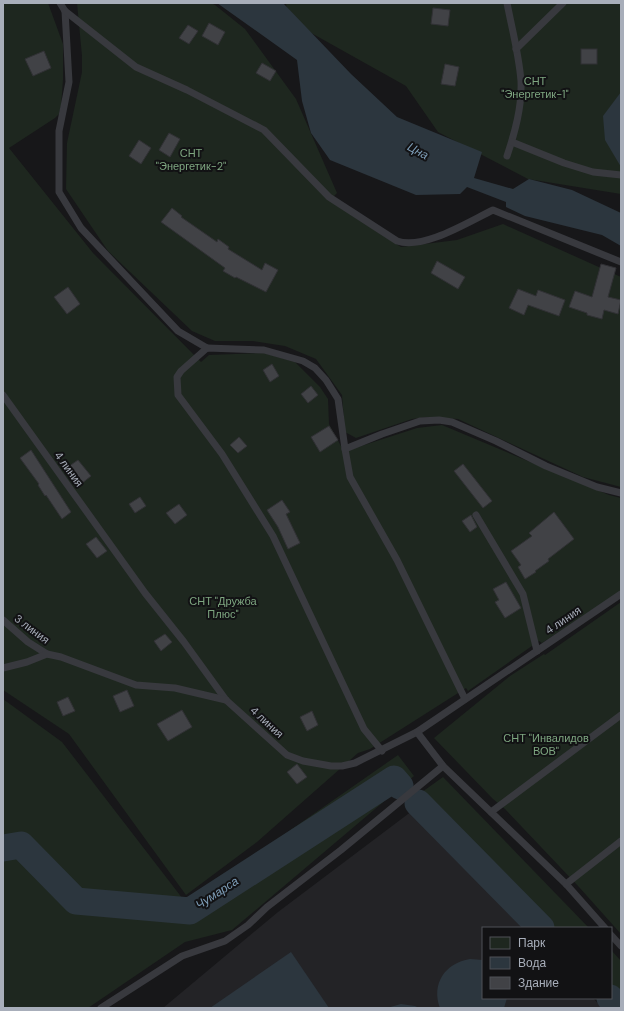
<svg xmlns="http://www.w3.org/2000/svg" width="624" height="1011" font-family="'DM Sans',sans-serif">
  <style>
    .built { fill: #232326 }
    .green { fill: #1e271f }
    .water { fill: #2c363e }
    .lines { fill: none; stroke-linecap: round; stroke-linejoin: round }
    .river { stroke: #2c363e; stroke-width: 27 }
    .building { fill: #414246; stroke: #313135 }
    .service { stroke: #38393e; stroke-width: 7 }
    .labels { text-anchor: middle; dominant-baseline: central; stroke-width: 4; stroke-linejoin: round; paint-order: stroke }
    .park-label { font-size: 11px; fill: #7ea680; stroke: #121214 }
    .street-label { font-size: 11px; fill: #a8aeba; stroke: #121214 }
    .water-label { font-size: 12px; font-style: italic; fill: #7d9db7; stroke: #121214 }
  </style>
  <rect width="100%" height="100%" fill="#171719"/>
  <polygon class="built" points="412,811 525,928 483,928 483,998 593,998 602,1008 163,1008 278,912"/>
  <g class="green">
    <polygon points="3,3 48,3 63,44 63,80 61,106 59,114 55,118 9,148 93,253 201,362 209,355 264,353 295,362 320,387 328,399 329,424 342,448 352,449 417,428 442,425 609,495 621,498 621,591 542,643 539,641 468,691 466,688 370,749 358,753 257,842 186,895 69,734 3,690"/>
    <polygon points="77,3 211,3 215,5 245,29 296,99 337,193 331,199 351,215 401,247 457,240 503,224 621,277 621,487 583,477 458,419 428,417 412,419 356,438 345,432 342,395 316,359 285,346 253,341 215,341 192,331 108,251 66,189 67,143 82,72 82,56"/>
    <polygon points="286,3 621,3 621,194 528,179 438,132 406,86 288,20"/>
    <polygon points="621,602 621,934 579,887 505,809 493,799 434,738 510,676 544,654 545,655"/>
    <polygon points="3,699 62,742 186,903 398,755 414,776 232,930 185,942 88,1008 3,1008"/>
    <polygon points="443,777 589,928 532,928 408,802"/>
    <polygon points="611,950 621,961 621,1008 610,1008 600,998 611,998"/>
  </g>
  <g class="water">
    <polygon points="217,3 283,3 351,74 397,117 482,152 474,178 513,189 529,179 572,190 621,213 621,246 602,235 525,216 506,207 506,202 467,187 460,194 416,195 330,160 311,133 302,101 297,60"/>
    <polygon points="621,92 621,167 605,140 603,116"/>
    <polygon points="291,952 329,1008 210,1008"/>
    <path d="M470 959 483 960V998H507L504 1008H440C431 984 445 963 470 959Z"/>
    <polygon points="401,1004 415,1006 419,1008 387,1008"/>
  </g>
  <g class="lines">
    <g class="river">
      <polyline points="418,803 541,928"/>
      <polyline points="3,848 21,845 76,901 190,911 394,779 400,786"/>
      <polyline points="610,998 620,1008"/>
    </g>
  </g>
  <g class="building">
    <polygon points="433,8 450,10 448,26 431,24"/>
    <polygon points="209,23 225,32 218,45 202,36"/>
    <polygon points="188,25 198,31 189,44 179,38"/>
    <rect x="581" y="49" width="16" height="15"/>
    <polygon points="44,51 51,68 33,76 25,59"/>
    <polygon points="262,63 276,71 270,81 256,73"/>
    <polygon points="445,64 459,67 455,86 441,84"/>
    <polygon points="169,133 180,139 170,157 159,150"/>
    <polygon points="139,140 151,148 141,164 129,156"/>
    <polygon points="172,208 182,216 181,217 217,242 218,239 229,247 228,249 262,270 265,263 278,270 266,292 236,277 235,278 223,271 225,268 161,222"/>
    <polygon points="437,261 465,277 458,289 431,273"/>
    <polygon points="601,264 616,268 608,297 621,300 618,314 604,310 602,319 587,315 587,313 569,307 575,291 592,297"/>
    <polygon points="68,287 80,304 67,314 54,297"/>
    <polygon points="518,289 536,296 538,290 565,300 559,316 528,305 524,315 509,308"/>
    <polygon points="272,364 279,376 270,382 263,370"/>
    <polygon points="311,386 318,395 308,403 301,394"/>
    <polygon points="329,426 338,440 320,452 311,437"/>
    <polygon points="239,437 247,446 238,453 230,445"/>
    <polygon points="31,450 71,512 62,519 46,495 45,496 38,485 39,484 20,458"/>
    <polygon points="78,460 91,476 81,484 68,467"/>
    <polygon points="463,464 492,501 483,508 454,471"/>
    <polygon points="140,497 146,506 135,513 129,504"/>
    <polygon points="282,500 290,512 286,514 300,543 288,549 278,527 267,510"/>
    <polygon points="179,504 187,515 175,524 166,513"/>
    <polygon points="554,512 574,539 548,559 549,561 535,571 536,572 525,579 518,567 521,565 511,551 532,536 529,533"/>
    <polygon points="471,515 477,527 470,532 462,521"/>
    <polygon points="96,537 107,551 97,558 86,544"/>
    <polygon points="506,582 521,608 505,618 495,602 499,600 493,589"/>
    <polygon points="165,634 172,642 161,651 154,641"/>
    <polygon points="127,690 134,706 120,712 113,696"/>
    <polygon points="68,697 75,711 63,716 57,702"/>
    <polygon points="182,710 192,727 168,741 157,724"/>
    <polygon points="312,711 318,725 307,731 300,717"/>
    <polygon points="297,764 307,777 297,784 287,772"/>
  </g>
  <g class="lines">
    <g class="service">
      <polyline points="60,3 65,11 69,82 59,131 59,192 81,228 178,331 207,348"/>
      <path d="M507 3C512 29 519 55 521 81 522 107 515 132 507 156"/>
      <path d="M65 11 136 67 187 90 264 130 329 197 397 241C424 250 468 222 493 210L621 262"/>
      <polyline points="516,49 563,3"/>
      <polyline points="512,142 564,163 593,172 621,175"/>
      <polyline points="3,395 145,593 184,642 226,700 287,755 303,761 320,764 331,766 342,766 355,763 417,732 621,594"/>
      <polyline points="345,449 350,477 397,560 465,699"/>
      <polyline points="476,515 523,594 537,651"/>
      <polyline points="3,620 28,642 47,654"/>
      <polyline points="3,668 27,662 47,654 61,657 136,685 175,688 226,700"/>
      <polyline points="417,732 443,766 566,884 605,928"/>
      <polyline points="382,751 364,729 273,536 222,454 178,395 177,377 181,371 207,348 264,350 303,361 315,368 326,380 338,399 345,449 382,434 420,421 439,420 452,422 496,441 546,466 597,487 621,493"/>
      <polyline points="491,812 621,715"/>
      <polyline points="566,884 621,841"/>
      <polyline points="611,935 621,946"/>
      <polyline points="101,1008 182,956 225,941 248,925 267,907 341,850 443,766"/>
    </g>
  </g>
  <g class="labels">
    <g class="park-label">
      <text x="535" y="81">СНТ<tspan x="535" dy="13">"Энергетик-1"</tspan></text>
      <text x="191" y="153">СНТ<tspan x="191" dy="13">"Энергетик-2"</tspan></text>
      <text x="223" y="601">СНТ "Дружба<tspan x="223" dy="13">Плюс"</tspan></text>
      <text x="546" y="738">СНТ "Инвалидов<tspan x="546" dy="13">ВОВ"</tspan></text>
    </g>
    <g class="street-label">
      <text transform="translate(69 469) rotate(54)">4 линия</text>
      <text transform="translate(563 620) rotate(-34)">4 линия</text>
      <text transform="translate(32 629) rotate(37)">3 линия</text>
      <text transform="translate(267 722) rotate(43)">4 линия</text>
    </g>
    <g class="water-label">
      <text transform="translate(418 151) rotate(29)">Цна</text>
      <text transform="translate(217 893) rotate(-33)">Чумарса</text>
    </g>
  </g>
  <rect width="624" height="1011" fill="none" stroke="#a8aeba" stroke-width="8"/>
  <rect x="482" y="927" width="130" height="72" fill="#121214" stroke="#4e5056"/>
  <rect x="490" y="937" width="20" height="12" fill="#1e271f" stroke="#4e5056"/>
  <text x="518" y="947" font-size="12" fill="#a8aeba">Парк</text>
  <rect x="490" y="957" width="20" height="12" fill="#2c363e" stroke="#4e5056"/>
  <text x="518" y="967" font-size="12" fill="#a8aeba">Вода</text>
  <rect x="490" y="977" width="20" height="12" fill="#414246" stroke="#4e5056"/>
  <text x="518" y="987" font-size="12" fill="#a8aeba">Здание</text>
</svg>
